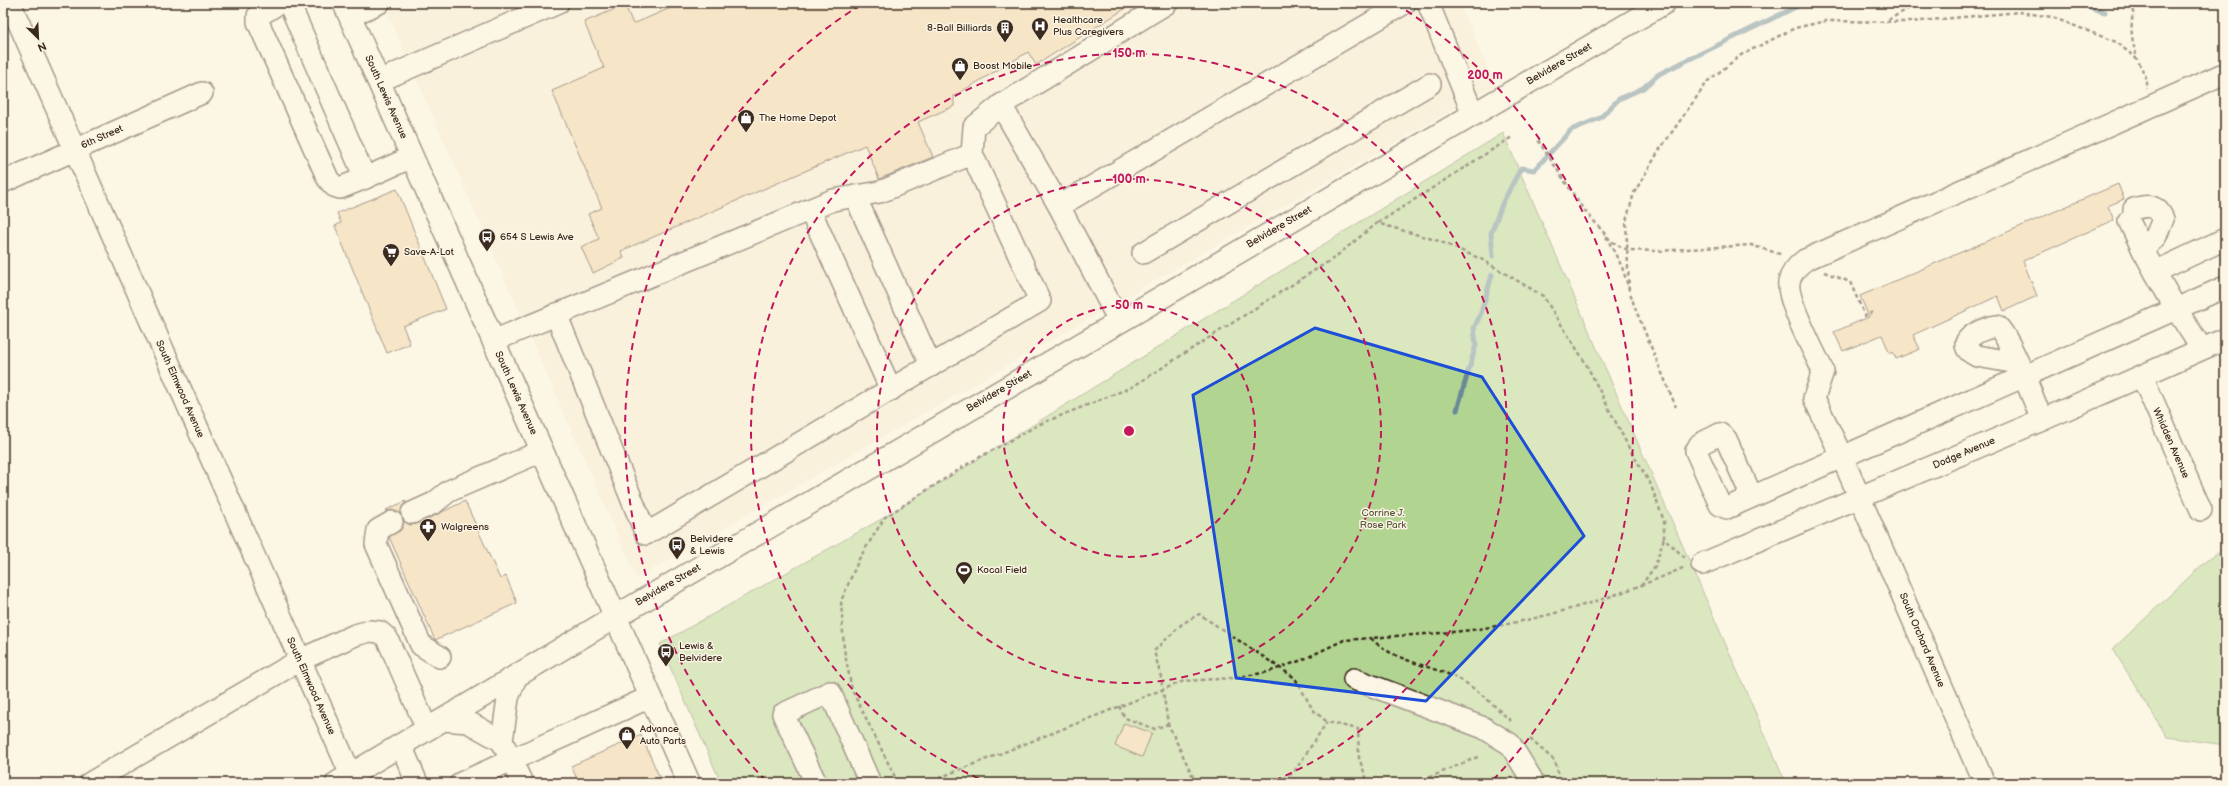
<svg xmlns="http://www.w3.org/2000/svg" width="2228" height="786" font-family="'Balsamiq Sans',sans-serif">
  <style>
    .built { fill: #f8ead1 }
    .green { fill: #b1d591; stroke: #768058 }
    .lines { fill: none; stroke-linecap: round; stroke-linejoin: round }
    .stream { stroke: #698998; stroke-width: 5 }
    .building { fill: #efd1a2; stroke: #3b2a1e }
    .minor-casing { stroke: #3b2a1e; stroke-width: 24 }
    .major-casing { stroke: #3b2a1e; stroke-width: 25 }
    .path { stroke: #3b2a1e; stroke-width: 2.5; stroke-dasharray: 4 3; stroke-linecap: butt }
    .minor { stroke: #fcf5e5; stroke-width: 21 }
    .major { stroke: #fcf5e5; stroke-width: 22 }
    .marked { fill: none; stroke: #1d4ed8; stroke-width: 3; stroke-linejoin: round }
    .ring { fill: none; stroke: #c2185b; stroke-width: 2; stroke-dasharray: 7 5 }
    .labels { text-anchor: middle; dominant-baseline: central; stroke-width: 3; stroke-linejoin: round; paint-order: stroke }
    .poi-label { font-size: 10px; fill: #3b2a1e; stroke: #fcf5e5; text-anchor: start }
    .street-label { font-size: 10px; fill: #3b2a1e; stroke: #fcf5e5 }
    .park-label { font-size: 10px; fill: #58553b; stroke: #fcf5e5 }
    .centre { fill: #c2185b; stroke: #fcf5e5; stroke-width: 2 }
    .ring-label { font-size: 12px; text-anchor: middle; font-weight: bold; fill: #c2185b; stroke: #fcf5e5; stroke-width: 3; stroke-linejoin: round; paint-order: stroke }
  </style>
  <rect width="100%" height="100%" fill="#fcf5e5"/>
  <filter id="ink" filterUnits="userSpaceOnUse"><feTurbulence type="fractalNoise" baseFrequency=".025" numOctaves="2"/><feDisplacementMap in="SourceGraphic" scale="8" xChannelSelector="R" yChannelSelector="G"/><feConvolveMatrix kernelMatrix="1 2 1 2 8 2 1 2 1" color-interpolation-filters="sRGB"/></filter>
  <g filter="url(#ink)">
    <polygon class="built" points="383,3 1459,3 1495,85 637,578"/>
    <g class="green">
      <polygon points="1503,133 1786,783 721,783 660,644 885,517"/>
      <polygon points="2225,547 2225,745 2167,737 2113,649 2206,561"/>
    </g>
    <g class="lines">
      <g class="stream">
        <polyline points="2077,3 2105,12"/>
        <polyline points="1493,256 1491,233 1503,202 1521,168 1534,170 1571,130 1600,118 1619,99 1643,88 1659,74 1804,3"/>
        <polyline points="1457,410 1476,345 1474,328 1481,313 1492,275"/>
      </g>
    </g>
    <g class="building">
      <polygon points="682,3 1134,3 1036,65 1028,52 954,96 954,106 918,122 933,157 879,179 865,145 621,251 624,258 593,273 581,247 599,239 588,214 602,208 552,91 604,68 584,22 625,5 633,24"/>
      <polygon points="2118,184 2124,199 2108,206 2114,220 2023,261 2037,296 2004,311 1998,296 1913,335 1920,349 1896,359 1893,352 1890,354 1882,335 1843,351 1834,332 1869,317 1860,296"/>
      <polygon points="397,189 446,309 403,326 410,344 387,353 335,226 341,223 337,213"/>
      <polygon points="406,501 400,514 392,510 387,511 386,510"/>
      <polygon points="465,501 500,579 506,576 517,603 435,640 389,537 402,528 404,521 410,525 417,524"/>
      <polygon points="1124,723 1152,733 1142,757 1115,746"/>
      <polygon points="641,735 662,783 579,783 571,766"/>
    </g>
    <g class="lines">
      <defs>
        <g id="minor">
          <polyline points="10,3 351,775"/>
          <polyline points="279,3 258,16 258,22 328,179 334,186 340,188 365,178"/>
          <polyline points="289,3 365,178 412,157"/>
          <polyline points="1428,3 1473,114"/>
          <polyline points="350,16 379,3"/>
          <polyline points="379,81 558,3"/>
          <polyline points="1001,105 1059,206 1119,321"/>
          <polyline points="3,182 202,93"/>
          <polyline points="855,196 931,366"/>
          <polyline points="1059,206 1405,3"/>
          <path d="M2134 209C2147 205 2157 204 2163 219L2156 236 2143 250 2155 272"/>
          <polyline points="810,210 891,390"/>
          <polyline points="2129,221 2143,250"/>
          <polyline points="1143,253 1430,84"/>
          <polyline points="556,314 646,534 1040,301 972,154"/>
          <polyline points="493,341 833,200 880,192 972,154 974,127 1001,105 1167,3"/>
          <polyline points="2202,349 2176,309 2225,287"/>
          <path d="M2017 363 1977 356C1949 343 1981 328 1997 326 2010 337 2034 401 2042 420"/>
          <polyline points="2142,376 2201,510"/>
          <path d="M1752 497 1726 439 1720 434 1700 444 1696 451 1720 505 1727 508C1765 491 1803 474 1842 457L1814 398 1823 371C1815 353 1786 300 1789 282 1791 272 1797 266 1805 260L2221 75H2225"/>
          <polyline points="412,513 434,503 449,491 542,451"/>
          <polyline points="392,522 378,530 376,544 421,645 440,657"/>
          <polyline points="1702,564 2042,420 2225,339"/>
          <polyline points="1354,679 1484,728 1510,744 1531,778 1531,783"/>
          <polyline points="443,720 468,722 502,741 522,783"/>
          <polyline points="502,741 508,698 517,675"/>
          <polyline points="401,745 417,783"/>
          <polyline points="90,783 300,660 355,635 370,631 380,632 387,638 427,729"/>
          <polyline points="461,783 650,697"/>
          <polyline points="816,783 783,714 830,692 870,783"/>
          <polyline points="1984,783 1842,457 2176,309 2155,272 2225,239"/>
        </g>
        <g id="major">
          <polyline points="344,3 689,783"/>
          <polyline points="337,783 615,617 1664,3"/>
        </g>
      </defs>
      <use href="#minor" class="minor-casing"/>
      <use href="#major" class="major-casing"/>
      <g class="path">
        <path d="M2136 3C2129 23 2131 38 2137 58"/>
        <polyline points="1888,20 1918,3"/>
        <polyline points="1538,140 1581,206 1611,241 1621,247 1628,250 1657,251 1751,245 1783,255"/>
        <polyline points="1378,223 1512,137"/>
        <polyline points="1606,236 1622,267 1635,308 1676,407"/>
        <polyline points="1824,272 1850,282 1865,316 1873,312"/>
        <polyline points="1629,290 1626,221 1634,193 1660,149 1708,81 1741,55 1795,28 1826,21 1909,22 2019,12 2052,17 2116,42 2137,59 2146,77 2146,89"/>
        <polyline points="1641,586 1655,566 1664,538"/>
        <polyline points="1119,706 1125,718 1155,729 1168,724"/>
        <path d="M1511 721C1493 705 1476 687 1455 677 1428 665 1391 660 1371 638 1404 635 1438 634 1471 630 1544 620 1618 597 1685 567"/>
        <polyline points="1530,739 1555,761 1561,783"/>
        <polyline points="898,783 852,690 844,649 841,601 859,559 885,517 971,462 1040,424 1132,387 1334,258 1377,223 1439,241 1481,259 1543,296 1585,362 1629,448 1650,483 1664,521 1664,538 1685,558"/>
        <polyline points="926,783 1184,681 1234,678 1268,672 1302,660 1344,640 1371,638"/>
        <polyline points="1196,783 1168,724 1161,677 1154,651 1182,624 1199,614 1295,678 1313,710 1327,722 1358,729 1359,758 1368,783"/>
        <polyline points="1277,783 1294,772 1327,722"/>
        <polyline points="1416,783 1480,756"/>
      </g>
      <use href="#minor" class="minor"/>
      <use href="#major" class="major"/>
    </g>
  </g>
  <path d="M0 0H2228V786H0ZM1315 328 1482 377 1584 536 1426 701 1236 678 1193 395Z" fill="#fcf5e5" fill-opacity=".55" fill-rule="evenodd"/>
  <path class="marked" d="M1315 328 1482 377 1584 536 1426 701 1236 678 1193 395Z"/>
  <g class="ring">
    <circle cx="1129" cy="431" r="126"/>
    <circle cx="1129" cy="431" r="252"/>
    <path d="M990 783A378 378 0 1 1 1268 783"/>
    <path d="M766 781A504 504 0 0 1 862 4M1396 4A504 504 0 0 1 1492 781"/>
  </g>
  <defs>
    <symbol id="hospital-pin" viewBox="-11 -11 22 30"><path d="M0 17L-7.5 6A9.5 9.5 0 1 1 7.5 6Z" fill="#3b2a1e" stroke="#fcf5e5"/><path d="M-5-5h3v3.5h4V-5h3V5h-3V1.5h-4V5h-3Z" fill="#fff"/></symbol>
    <symbol id="building-pin" viewBox="-11 -11 22 30"><path d="M0 17L-7.5 6A9.5 9.5 0 1 1 7.5 6Z" fill="#3b2a1e" stroke="#fcf5e5"/><path d="M-4-6H4V6H1V3H-1V6H-4ZM-2.5-4.3h1.7v1.8h-1.7ZM.8-4.3h1.7v1.8H.8ZM-2.5-1h1.7V.8h-1.7ZM.8-1h1.7V.8H.8Z" fill="#fff"/></symbol>
    <symbol id="shop-pin" viewBox="-11 -11 22 30"><path d="M0 17L-7.5 6A9.5 9.5 0 1 1 7.5 6Z" fill="#3b2a1e" stroke="#fcf5e5"/><path d="M-5-2.5h2.3a2.7 3.5 0 0 1 5.4 0H5L5.5 6h-11ZM-1.5-2.5h3a1.5 2.3 0 0 0-3 0Z" fill="#fff"/></symbol>
    <symbol id="bus-pin" viewBox="-11 -11 22 30"><path d="M0 17L-7.5 6A9.5 9.5 0 1 1 7.5 6Z" fill="#3b2a1e" stroke="#fcf5e5"/><path d="M-5-6H5V4H4V6H2V4H-2V6H-4V4H-5ZM-3.5-4V0h7V-4ZM-3.5 1.2v1.5H-2V1.2ZM2 1.2v1.5H3.5V1.2Z" fill="#fff"/></symbol>
    <symbol id="supermarket-pin" viewBox="-11 -11 22 30"><path d="M0 17L-7.5 6A9.5 9.5 0 1 1 7.5 6Z" fill="#3b2a1e" stroke="#fcf5e5"/><path d="M-6-5.5h2.5l.6 2H6L4.5 2H-2.5L-4.4-4H-6ZM-1.5 3.2a1.3 1.3 0 1 0 .1 0ZM3 3.2a1.3 1.3 0 1 0 .1 0Z" fill="#fff"/></symbol>
    <symbol id="pharmacy-pin" viewBox="-11 -11 22 30"><path d="M0 17L-7.5 6A9.5 9.5 0 1 1 7.5 6Z" fill="#3b2a1e" stroke="#fcf5e5"/><path d="M-2-6h4v4h4v4h-4v4h-4v-4h-4v-4h4Z" fill="#fff"/></symbol>
    <symbol id="stadium-pin" viewBox="-11 -11 22 30"><path d="M0 17L-7.5 6A9.5 9.5 0 1 1 7.5 6Z" fill="#3b2a1e" stroke="#fcf5e5"/><path d="M0-5a6.5 5 0 1 0 0 10a6.5 5 0 1 0 0-10ZM-3.5-1.8h7v3.6h-7Z" fill="#fff"/></symbol>
  </defs>
  <g fill-rule="evenodd">
    <use href="#hospital-pin" x="1030" y="16" width="20" height="27"/>
    <use href="#building-pin" x="995" y="18" width="20" height="27"/>
    <use href="#shop-pin" x="950" y="56" width="20" height="27"/>
    <use href="#shop-pin" x="736" y="108" width="20" height="27"/>
    <use href="#bus-pin" x="477" y="227" width="20" height="27"/>
    <use href="#supermarket-pin" x="381" y="242" width="20" height="27"/>
    <use href="#pharmacy-pin" x="418" y="517" width="20" height="27"/>
    <use href="#bus-pin" x="667" y="535" width="20" height="27"/>
    <use href="#stadium-pin" x="954" y="560" width="20" height="27"/>
    <use href="#bus-pin" x="656" y="642" width="20" height="27"/>
    <use href="#shop-pin" x="617" y="725" width="20" height="27"/>
  </g>
  <g class="labels">
    <g class="poi-label">
      <text x="1053" y="20">Healthcare<tspan x="1053" dy="12">Plus Caregivers</tspan></text>
      <text x="992" y="28" text-anchor="end">8-Ball Billiards</text>
      <text x="973" y="66">Boost Mobile</text>
      <text x="759" y="118">The Home Depot</text>
      <text x="500" y="237">654 S Lewis Ave</text>
      <text x="404" y="252">Save-A-Lot</text>
      <text x="441" y="527">Walgreens</text>
      <text x="690" y="539">Belvidere<tspan x="690" dy="12">&amp; Lewis</tspan></text>
      <text x="977" y="570">Kocal Field</text>
      <text x="679" y="646">Lewis &amp;<tspan x="679" dy="12">Belvidere</tspan></text>
      <text x="640" y="729">Advance<tspan x="640" dy="12">Auto Parts</tspan></text>
    </g>
    <g class="street-label">
      <text transform="translate(1559 64) rotate(-30)">Belvidere Street</text>
      <text transform="translate(386 97) rotate(66)">South Lewis Avenue</text>
      <text transform="translate(102 137) rotate(-24)">6th Street</text>
      <text transform="translate(1279 227) rotate(-30)">Belvidere Street</text>
      <text transform="translate(180 389) rotate(66)">South Elmwood Avenue</text>
      <text transform="translate(999 391) rotate(-30)">Belvidere Street</text>
      <text transform="translate(516 393) rotate(66)">South Lewis Avenue</text>
      <text transform="translate(2171 443) rotate(66)">Whidden Avenue</text>
      <text transform="translate(1964 453) rotate(-23)">Dodge Avenue</text>
      <text transform="translate(668 585) rotate(-30)">Belvidere Street</text>
      <text transform="translate(1922 640) rotate(67)">South Orchard Avenue</text>
      <text transform="translate(311 686) rotate(66)">South Elmwood Avenue</text>
    </g>
    <g class="park-label">
      <text x="1383" y="513">Corrine J.<tspan x="1383" dy="12">Rose Park</tspan></text>
    </g>
  </g>
  <circle cx="1129" cy="431" r="6" class="centre"/>
  <g class="ring-label">
    <text x="1129" y="57">150 m</text>
    <text x="1485" y="79">200 m</text>
    <text x="1129" y="183">100 m</text>
    <text x="1129" y="309">50 m</text>
  </g>
  <rect width="2228" height="786" fill="none" stroke="#fcf5e5" stroke-width="16"/>
  <rect x="8" y="8" width="2212" height="770" fill="none" stroke="#3b2a1e" stroke-width="1.5" filter="url(#ink)"/>
  <g transform="translate(38 38) rotate(156)" stroke="#fcf5e5" stroke-width="3" paint-order="stroke">
  <path d="M0-3L7 15L0 10L-7 15Z" fill="#3b2a1e"/>
  <text y="-6" font-size="11" font-weight="bold" text-anchor="middle" fill="#3b2a1e">N</text>
  </g>
</svg>
